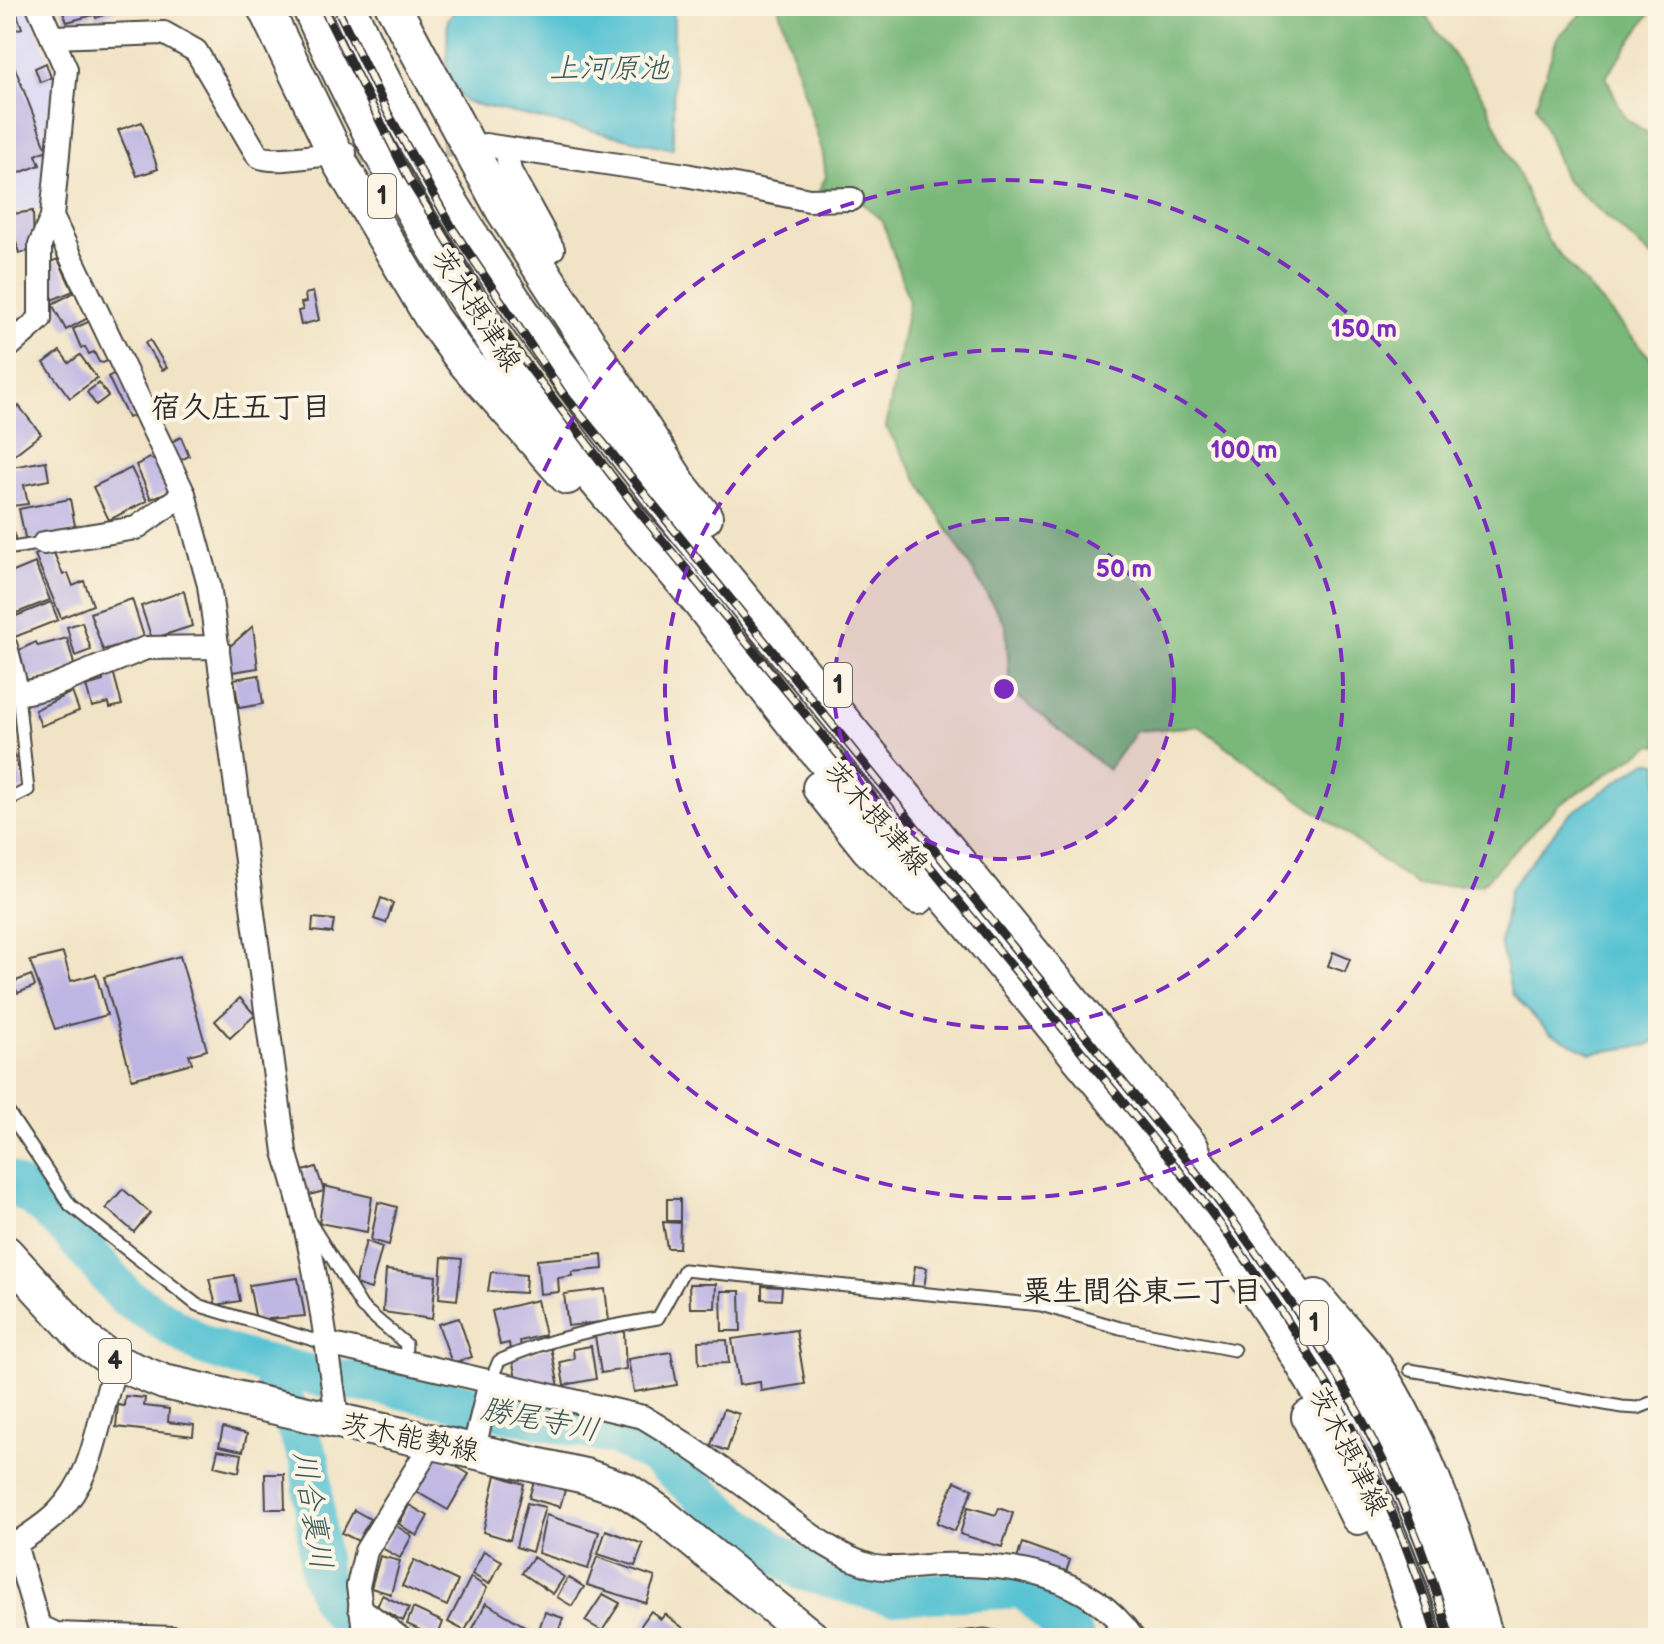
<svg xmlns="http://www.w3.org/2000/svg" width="1664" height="1644" font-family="'Balsamiq Sans','Klee One',sans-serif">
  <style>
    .built { fill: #d8d7f8 }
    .forest { fill: #7ab87a; stroke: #527252; stroke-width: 2 }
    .water { fill: #58c3d3; stroke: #42777f; stroke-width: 2 }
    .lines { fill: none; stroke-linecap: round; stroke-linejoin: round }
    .river { stroke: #58c3d3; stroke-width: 40 }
    .building { fill: #bdb5e3 }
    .street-tunnel { stroke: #c9bea6; stroke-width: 22; stroke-dasharray: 22 11; stroke-linecap: butt }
    .lane-casing { stroke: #494742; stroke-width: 15 }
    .street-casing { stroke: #494742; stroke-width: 26 }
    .primary-casing { stroke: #494742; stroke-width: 38 }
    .lane { stroke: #fff; stroke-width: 11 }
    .street { stroke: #fff; stroke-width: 22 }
    .primary { stroke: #fff; stroke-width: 34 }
    .rail-casing { stroke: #2b2b2b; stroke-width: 9 }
    .rail { stroke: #fcf5e5; stroke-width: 6; stroke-dasharray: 18; stroke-linecap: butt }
    .ring { fill: none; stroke: #7b2cbf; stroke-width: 4; stroke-dasharray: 14 10 }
    .labels { text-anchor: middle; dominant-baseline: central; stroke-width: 8; stroke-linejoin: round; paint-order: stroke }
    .shield { fill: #fcf5e5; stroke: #6a6863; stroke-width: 2 }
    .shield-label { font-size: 26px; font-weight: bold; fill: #2b2b2b }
    .street-label { font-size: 28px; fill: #2b2b2b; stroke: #fcf5e5 }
    .water-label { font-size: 30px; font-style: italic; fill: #38595d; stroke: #fcf5e5 }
    .neighbourhood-label { font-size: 30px; font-weight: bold; fill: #2b2b2b; stroke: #fcf5e5 }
    .centre { fill: #7b2cbf; stroke: #fcf5e5; stroke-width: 4 }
    .ring-label { font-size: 24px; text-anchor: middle; font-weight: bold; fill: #7b2cbf; stroke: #fcf5e5; stroke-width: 8; stroke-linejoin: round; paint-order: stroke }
  </style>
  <rect width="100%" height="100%" fill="#fcf5e5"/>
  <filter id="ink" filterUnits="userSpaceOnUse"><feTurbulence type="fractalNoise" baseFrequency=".0125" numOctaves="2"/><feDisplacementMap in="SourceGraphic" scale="16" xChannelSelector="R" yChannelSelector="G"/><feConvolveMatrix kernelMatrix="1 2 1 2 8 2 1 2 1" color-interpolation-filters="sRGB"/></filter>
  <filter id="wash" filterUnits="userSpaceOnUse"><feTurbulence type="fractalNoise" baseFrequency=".006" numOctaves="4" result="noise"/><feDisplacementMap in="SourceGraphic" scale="32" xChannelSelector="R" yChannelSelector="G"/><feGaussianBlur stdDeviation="1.8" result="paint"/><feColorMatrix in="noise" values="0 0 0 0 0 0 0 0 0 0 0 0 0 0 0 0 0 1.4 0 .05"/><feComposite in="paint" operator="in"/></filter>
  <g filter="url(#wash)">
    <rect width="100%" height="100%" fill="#f1e3c5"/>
    <polygon class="built" points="6,6 28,6 56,81 42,207 6,213"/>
    <g class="forest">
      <polygon points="778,6 1419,6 1486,102 1548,241 1658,367 1658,746 1652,745 1559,805 1482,884 1417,886 1199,726 1136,731 1108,770 1010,690 1006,626 886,427 909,302 883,222 855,196 819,190 826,177 823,154"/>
      <polygon points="1589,6 1655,6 1606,77 1625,118 1658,140 1658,262 1566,181 1536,105 1557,38"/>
    </g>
    <g class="water">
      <polygon points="460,6 674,6 673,149 465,102 446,76 448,19"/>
      <polygon points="1647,761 1658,763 1658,1038 1648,1045 1591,1053 1549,1033 1512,994 1500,942 1510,889 1567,816"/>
    </g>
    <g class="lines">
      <g class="river">
        <polyline points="6,1181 35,1198 71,1232 126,1297 204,1346 244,1359 317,1376 391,1387 617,1436 657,1456 740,1527 803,1571 890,1595 1023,1588 1074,1638"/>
        <polyline points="275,1380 310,1460 320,1571 330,1600 348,1620 375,1638"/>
      </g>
    </g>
    <g id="blocks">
      <g class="building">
        <polygon points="6,6 14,6 22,28 6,33"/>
        <polygon points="61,6 89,6 93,15 67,22"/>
        <polygon points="92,6 118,6 119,9 96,18"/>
        <polygon points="6,45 47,150 36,155 40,165 6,178"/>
        <polygon points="46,63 51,78 40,82 35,68"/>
        <polygon points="142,122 158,169 137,176 118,130"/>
        <polygon points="33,211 34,250 19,253 13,231 8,232 6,228 6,215"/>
        <polygon points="58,259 73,291 52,300 46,288 44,265"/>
        <polygon points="75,292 88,318 66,330 52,304"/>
        <polygon points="313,292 319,320 301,325 298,311 303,310 301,303 306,302 305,294"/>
        <polygon points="6,308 19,324 6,334"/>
        <polygon points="90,321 109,360 103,363 99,362 94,352 89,354 85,347 81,348 73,329"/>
        <polygon points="150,340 167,368 162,370 145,343"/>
        <polygon points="60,351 69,363 80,355 97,378 70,398 44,363"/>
        <polygon points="117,372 138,413 128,418 108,377"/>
        <polygon points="99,383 108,396 96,405 87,392"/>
        <polygon points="19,406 41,434 6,461 6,416"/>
        <polygon points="181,437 189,456 179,461 171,442"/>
        <polygon points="150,458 163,466 174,489 151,499 136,465"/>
        <polygon points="46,461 49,480 24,485 28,504 12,506 6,468"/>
        <polygon points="131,468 147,501 109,520 93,487"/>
        <polygon points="70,499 76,531 26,542 19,509"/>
        <polygon points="6,502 16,542 6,544"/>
        <polygon points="52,548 63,575 68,573 73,586 84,581 93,605 61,618 35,555"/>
        <polygon points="35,563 50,600 6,617 6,575"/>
        <polygon points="184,591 192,626 152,639 141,606"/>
        <polygon points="132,599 144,637 103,650 90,613"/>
        <polygon points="51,602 58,620 7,640 6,620"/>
        <polygon points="82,622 91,650 75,656 67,627"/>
        <polygon points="253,626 258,668 232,672 228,648"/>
        <polygon points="67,638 75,668 25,682 19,650 36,642 38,646"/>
        <polygon points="113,671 122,705 110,708 109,703 92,707 86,686 103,681 102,674"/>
        <polygon points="259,675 263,704 239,708 234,679"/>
        <polygon points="72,692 79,711 41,726 35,710"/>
        <polygon points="6,728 24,788 6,793"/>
        <polygon points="381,898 393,903 386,923 374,919"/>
        <polygon points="313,918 334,920 332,933 312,931"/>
        <polygon points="1333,952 1350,959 1345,972 1328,966"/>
        <polygon points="63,953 71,981 96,974 107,1015 55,1029 30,961"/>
        <polygon points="180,956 207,1050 189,1055 192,1063 132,1079 104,977"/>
        <polygon points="6,972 16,981 31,975 35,986 18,993"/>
        <polygon points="240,998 255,1015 230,1038 215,1021"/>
        <polygon points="316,1167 324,1191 324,1186 372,1197 367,1232 319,1223 324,1191 306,1196 297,1173"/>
        <polygon points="123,1189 150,1213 134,1232 106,1208"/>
        <rect x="667" y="1199" width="13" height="22"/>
        <polygon points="378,1202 397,1207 389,1245 371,1240"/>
        <polygon points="663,1222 680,1223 679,1248 667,1248"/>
        <polygon points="366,1241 382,1247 371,1289 355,1284"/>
        <polygon points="602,1254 603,1269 572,1272 572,1276 558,1278 559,1292 540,1294 537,1260"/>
        <polygon points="442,1257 462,1259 457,1300 439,1298"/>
        <polygon points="915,1266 927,1268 924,1288 912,1286"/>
        <polygon points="386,1270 436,1276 432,1319 383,1312"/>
        <polygon points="491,1272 526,1275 525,1293 488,1291"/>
        <polygon points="235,1275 240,1301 216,1305 209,1279"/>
        <polygon points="298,1278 305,1316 256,1320 249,1285"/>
        <polygon points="689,1284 716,1284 715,1308 690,1308"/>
        <polygon points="762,1286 782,1287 781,1300 762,1299"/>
        <polygon points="605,1289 609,1321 568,1326 564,1294"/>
        <polygon points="721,1291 740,1291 741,1331 722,1331"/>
        <polygon points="537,1300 545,1335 520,1341 521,1347 510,1350 509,1343 500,1345 492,1311"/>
        <polygon points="459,1318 472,1357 452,1363 438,1324"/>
        <polygon points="796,1330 805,1384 761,1391 760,1382 739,1385 732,1339"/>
        <polygon points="624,1331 626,1369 601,1373 595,1336"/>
        <polygon points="727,1340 729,1363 699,1364 698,1341"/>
        <polygon points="591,1346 596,1379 564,1385 560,1362 574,1359 573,1349"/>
        <polygon points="551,1347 559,1387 516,1378 512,1359"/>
        <polygon points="671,1352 677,1385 634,1392 628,1359"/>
        <polygon points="125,1396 145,1398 144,1406 169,1409 168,1422 194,1425 193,1436 116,1427 118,1405 124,1406"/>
        <polygon points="724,1409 739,1414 727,1451 711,1445"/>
        <polygon points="223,1428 247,1434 243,1451 219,1446"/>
        <polygon points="218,1450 242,1454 239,1472 214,1466"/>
        <polygon points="437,1455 469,1474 448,1510 417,1492"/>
        <polygon points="265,1474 284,1474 285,1509 266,1509"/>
        <polygon points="496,1475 524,1484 510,1540 483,1532"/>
        <polygon points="534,1481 565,1490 560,1507 529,1498"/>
        <polygon points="955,1481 973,1489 955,1531 937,1523"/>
        <polygon points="527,1503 545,1507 532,1552 516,1547"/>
        <polygon points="409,1505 428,1516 417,1536 399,1524"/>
        <polygon points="968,1507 996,1515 999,1508 1013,1513 1002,1547 960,1534"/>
        <polygon points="354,1510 370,1519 358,1541 342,1533"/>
        <polygon points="546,1515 599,1532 588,1569 538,1553"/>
        <polygon points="395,1525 412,1536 400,1558 382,1548"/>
        <polygon points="606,1530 643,1544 635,1566 598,1554"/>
        <polygon points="1022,1543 1070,1560 1065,1575 1017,1559"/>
        <polygon points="484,1551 502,1561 489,1584 472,1574"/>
        <polygon points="380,1556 400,1561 391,1594 371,1588"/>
        <polygon points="533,1557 564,1577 553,1594 522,1573"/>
        <polygon points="597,1557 655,1577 646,1603 587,1585"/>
        <polygon points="414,1560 458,1581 447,1606 402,1586"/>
        <polygon points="471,1577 487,1588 465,1631 448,1622"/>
        <polygon points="568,1577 584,1587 572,1606 557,1597"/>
        <polygon points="603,1594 620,1603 602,1631 585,1621"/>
        <polygon points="382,1595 409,1608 403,1621 377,1607"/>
        <polygon points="486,1603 531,1630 527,1638 468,1638"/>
        <polygon points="413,1608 443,1622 437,1638 407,1624"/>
        <polygon points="651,1611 661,1619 665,1614 696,1638 632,1638"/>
        <polygon points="545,1612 563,1618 556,1638 536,1638"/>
      </g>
    </g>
  </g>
  <g filter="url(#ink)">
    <use href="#blocks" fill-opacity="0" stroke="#494742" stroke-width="2"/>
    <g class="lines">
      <polyline class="street-tunnel" points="345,153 479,145"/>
      <defs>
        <g id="lane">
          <polyline points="6,549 44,543"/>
          <polyline points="6,801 28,790 18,694"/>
          <polyline points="6,1109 70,1205 197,1305 327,1344"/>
          <polyline points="311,1224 362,1307 406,1344 405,1361"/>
          <polyline points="1410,1370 1622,1407 1638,1408 1658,1400"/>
          <path d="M490 1382 499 1361C550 1338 603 1327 658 1318L684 1270 1041 1305 1120 1328 1234 1350"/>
          <polyline points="961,1638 985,1635 1000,1638"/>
          <polyline points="1104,1638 1120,1621"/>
        </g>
        <g id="street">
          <path d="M54 37 164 33 196 51 258 156C274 165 322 153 345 153"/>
          <polyline points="485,145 686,175 809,200 852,199"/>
          <polyline points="506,149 510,171 553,249 536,262"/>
          <path d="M52 217 184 494 209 585 285 1152C313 1240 325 1331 338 1423"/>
          <polyline points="6,349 40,319 40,245 52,217 66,69 38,6"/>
          <polyline points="44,543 136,528 184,494"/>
          <polyline points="6,647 18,694 50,687 146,648 218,647"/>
          <path d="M328 1344 643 1417C687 1443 727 1473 768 1503 801 1527 831 1554 871 1566 890 1571 918 1566 938 1565 1011 1563 1088 1574 1133 1638"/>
          <polyline points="473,1452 490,1382"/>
          <polyline points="15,1544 39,1626 56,1634 174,1638"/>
          <path d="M6 1550C23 1539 43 1527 57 1513 98 1473 97 1413 117 1363"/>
          <polyline points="360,1608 400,1638"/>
          <polyline points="365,1638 358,1586 366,1551 432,1443"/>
        </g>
        <g id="primary">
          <polyline points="264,6 340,163 432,318 463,360 567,477"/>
          <path d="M309 6C378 160 465 310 567 445 606 495 650 541 690 590 732 642 770 696 813 747 850 790 889 831 926 874 982 936 1033 1002 1086 1066 1229 1241 1361 1417 1424 1638"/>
          <path d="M348 6C458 258 633 466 806 676 934 833 1063 990 1191 1147L1198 1164C1310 1304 1416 1462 1462 1638"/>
          <polyline points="393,6 503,210 681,487 705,517"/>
          <polyline points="820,788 868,848 918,897"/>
          <polyline points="6,1253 87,1342 117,1363 164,1382 585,1476 626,1490 657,1511 812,1638"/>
          <path d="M1316 1297C1334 1322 1357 1341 1375 1367 1428 1448 1459 1546 1486 1638"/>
          <polyline points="1309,1417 1358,1517"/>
        </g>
      </defs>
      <use href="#lane" class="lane-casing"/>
      <use href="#street" class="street-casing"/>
      <use href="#primary" class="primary-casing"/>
      <use href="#lane" class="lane"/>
      <use href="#street" class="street"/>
      <use href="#primary" class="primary"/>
      <defs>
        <g id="rail">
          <path d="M322 6 409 179 510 342 637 509 1178 1169C1292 1315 1385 1458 1437 1638"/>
          <path d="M336 6 388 113 453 229 562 392 1189 1163C1304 1311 1400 1454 1450 1638"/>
        </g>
      </defs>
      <use href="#rail" class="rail-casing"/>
      <use href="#rail" class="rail"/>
    </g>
  </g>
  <circle cx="1004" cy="689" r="170" fill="#7b2cbf" fill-opacity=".12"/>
  <g class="ring">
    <circle cx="1004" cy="689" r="170"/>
    <circle cx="1004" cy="689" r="339"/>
    <circle cx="1004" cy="689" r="509"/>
  </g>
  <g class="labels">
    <g class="shield">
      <rect x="368" y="174" width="28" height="44" rx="6"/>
      <rect x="824" y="663" width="28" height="44" rx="6"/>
      <rect x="1300" y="1301" width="28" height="44" rx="6"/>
      <rect x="99" y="1339" width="32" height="44" rx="6"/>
    </g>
    <g class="shield-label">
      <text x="382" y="196">1</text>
      <text x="838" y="685">1</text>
      <text x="1314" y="1323">1</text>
      <text x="115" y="1361">4</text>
    </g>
    <g class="street-label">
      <text transform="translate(476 310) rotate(57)">茨木摂津線</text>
      <text transform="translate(876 818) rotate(48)">茨木摂津線</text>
      <text transform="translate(410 1438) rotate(12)">茨木能勢線</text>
      <text transform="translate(1348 1451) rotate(63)">茨木摂津線</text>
    </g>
    <g class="water-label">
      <text x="609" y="69">上河原池</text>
      <text transform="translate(540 1420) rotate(11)">勝尾寺川</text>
      <text transform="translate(312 1510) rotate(81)">川合裏川</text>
    </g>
    <g class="neighbourhood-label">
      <text x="241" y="408">宿久庄五丁目</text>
      <text x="1142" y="1292">粟生間谷東二丁目</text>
    </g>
  </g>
  <circle cx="1004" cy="689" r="12" class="centre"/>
  <g class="ring-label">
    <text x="1364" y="337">150 m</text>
    <text x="1244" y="458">100 m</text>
    <text x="1124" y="577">50 m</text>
  </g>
  <rect width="1664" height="1644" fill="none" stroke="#fcf5e5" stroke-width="32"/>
</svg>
